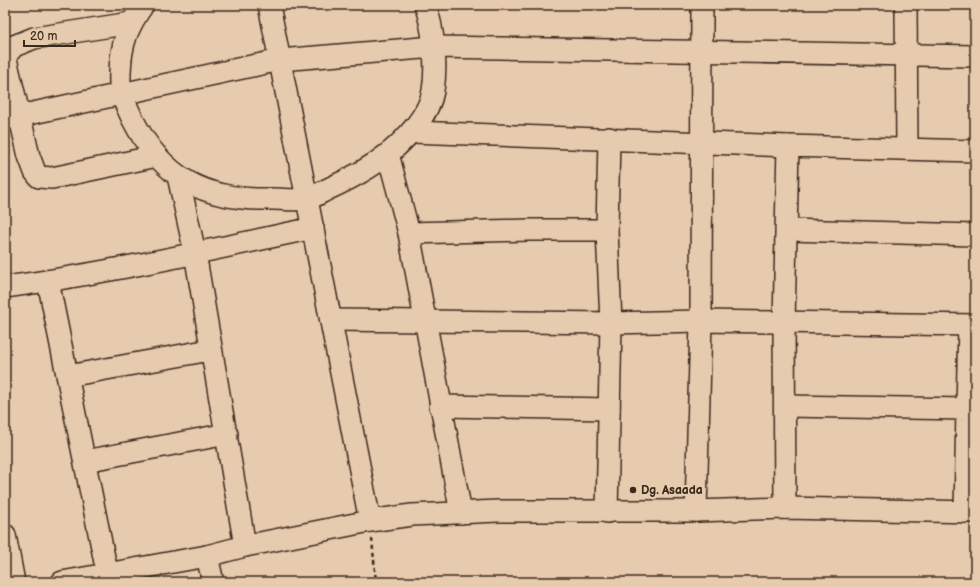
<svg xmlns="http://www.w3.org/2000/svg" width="980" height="587" font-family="'Balsamiq Sans',sans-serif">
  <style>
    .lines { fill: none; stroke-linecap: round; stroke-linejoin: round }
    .minor-casing { stroke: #3b2a1e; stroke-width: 24 }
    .path { stroke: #3b2a1e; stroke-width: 2.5; stroke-dasharray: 4 3; stroke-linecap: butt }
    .minor { stroke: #e7cbae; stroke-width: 21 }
    .poi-dot { fill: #3b2a1e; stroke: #e7cbae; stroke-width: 1.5 }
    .labels { text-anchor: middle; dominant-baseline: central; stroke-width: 4; stroke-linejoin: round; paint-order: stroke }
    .poi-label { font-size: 12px; font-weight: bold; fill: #3b2a1e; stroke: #e7cbae; text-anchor: start }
  </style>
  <rect width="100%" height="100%" fill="#e7cbae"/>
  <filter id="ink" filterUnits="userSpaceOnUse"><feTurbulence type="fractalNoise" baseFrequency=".025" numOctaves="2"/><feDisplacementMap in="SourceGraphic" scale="8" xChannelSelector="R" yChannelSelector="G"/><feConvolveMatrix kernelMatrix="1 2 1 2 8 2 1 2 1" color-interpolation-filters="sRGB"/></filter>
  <g filter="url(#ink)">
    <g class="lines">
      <defs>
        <g id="minor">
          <path d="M143 5C127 28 121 44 120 72 120 79 119 89 122 96 125 103 129 111 132 118 163 180 206 201 273 199 284 199 296 201 306 199 313 198 320 193 326 190 348 180 369 169 388 154 406 139 429 115 433 91 437 66 434 28 425 5"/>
          <polyline points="269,5 370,521 412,515 498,511 696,511 785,508 975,512"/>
          <polyline points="906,5 907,149"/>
          <polyline points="131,23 34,38 14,46 7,54 6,59 29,156 35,172 39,177 52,178 157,156"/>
          <polyline points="5,119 280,60 434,47 975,56"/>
          <polyline points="411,132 788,146"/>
          <polyline points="388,154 409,233 461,513"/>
          <polyline points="178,176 195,253 245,546"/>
          <polyline points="787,230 975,235"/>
          <polyline points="409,233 529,230 607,230"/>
          <polyline points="48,281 109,582"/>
          <path d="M5 287C108 273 211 250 313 228"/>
          <polyline points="331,320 611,323 701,321 975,325"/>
          <polyline points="68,376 210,350"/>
          <polyline points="440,406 609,409"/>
          <polyline points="785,406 967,409 965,512"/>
          <polyline points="967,409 969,325"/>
          <polyline points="85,461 227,434"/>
          <polyline points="785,508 784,322 788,146 975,151"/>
          <polyline points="696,511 701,321 702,5"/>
          <polyline points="607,512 611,323 607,230 609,138"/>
          <polyline points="5,535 14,582"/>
          <polyline points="207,556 213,582"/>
          <polyline points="62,582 207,556 245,546 370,521"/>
        </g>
      </defs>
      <use href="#minor" class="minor-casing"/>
      <polyline class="path" points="372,539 376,582"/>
      <use href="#minor" class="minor"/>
    </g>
  </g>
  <circle class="poi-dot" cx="633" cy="490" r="4"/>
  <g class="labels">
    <g class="poi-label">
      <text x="641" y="490">Dg. Asaada</text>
    </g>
  </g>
  <rect width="980" height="587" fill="none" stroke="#e7cbae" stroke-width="20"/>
  <rect x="10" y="10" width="960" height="567" fill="none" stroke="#3b2a1e" stroke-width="1.5" filter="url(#ink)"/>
  <path d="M24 40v6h51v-6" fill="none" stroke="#3b2a1e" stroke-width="2"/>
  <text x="30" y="40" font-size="12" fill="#3b2a1e" stroke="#e7cbae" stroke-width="3" paint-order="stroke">20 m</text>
</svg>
